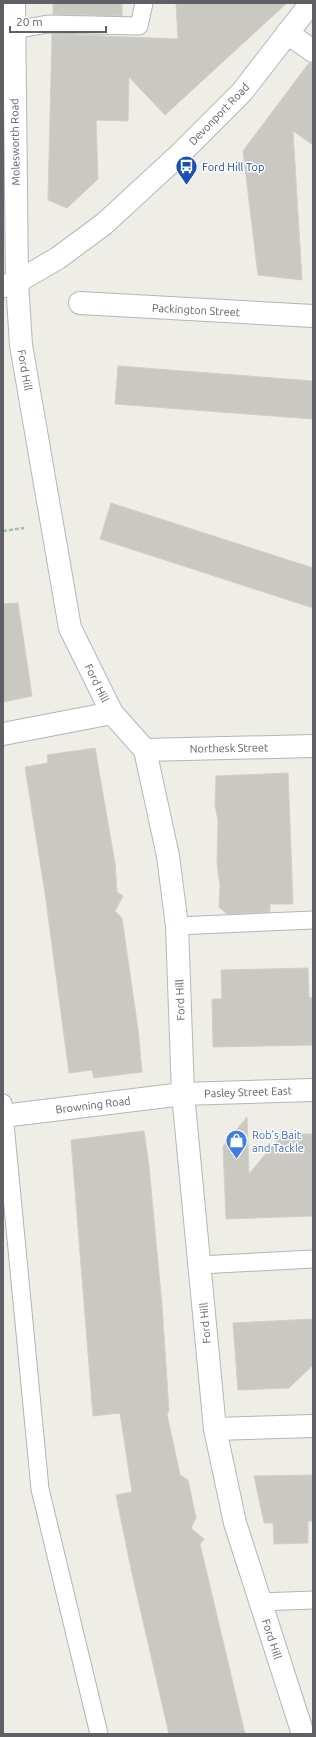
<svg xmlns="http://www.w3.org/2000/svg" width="316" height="1737" font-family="Ubuntu,sans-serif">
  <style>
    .building { fill: #cac8c2; stroke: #d2cfc5 }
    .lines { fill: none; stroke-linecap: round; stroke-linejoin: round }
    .lane-casing { stroke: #b3b5b9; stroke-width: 19 }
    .street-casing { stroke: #b3b5b9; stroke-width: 24 }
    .secondary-casing { stroke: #b5b7bc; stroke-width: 24 }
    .path { stroke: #9fc3ac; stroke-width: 2.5; stroke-dasharray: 4 2; stroke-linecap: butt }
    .lane { stroke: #fff; stroke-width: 17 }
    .street { stroke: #fff; stroke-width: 22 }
    .secondary { stroke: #fff; stroke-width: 22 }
    .labels { text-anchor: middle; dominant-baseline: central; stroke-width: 3; stroke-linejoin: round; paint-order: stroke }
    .street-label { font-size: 11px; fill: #5e6065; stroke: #fff }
    .transit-label { font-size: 11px; fill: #164399; stroke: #fff; text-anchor: start }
    .shop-label { font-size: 11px; fill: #366cbe; stroke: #fff; text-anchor: start }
  </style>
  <rect width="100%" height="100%" fill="#eeede6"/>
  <g class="building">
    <polygon points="53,3 122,3 122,16 53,14"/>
    <polygon points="176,3 287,3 165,115 129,77 128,121 96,120 98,179 67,208 48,200 52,34 178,39"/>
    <polygon points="309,63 313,63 313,145 293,131 302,280 258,275 243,151"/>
    <polygon points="118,366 313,381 313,419 115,404"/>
    <polygon points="111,503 313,568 313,608 100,539"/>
    <polygon points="18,603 32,696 3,702 3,604"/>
    <polygon points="95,748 115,863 117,892 123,896 115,911 122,918 138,1029 142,1072 94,1078 92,1070 69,1073 45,893 25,767 48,763 47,755"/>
    <polygon points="288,773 293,904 270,904 270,912 227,914 219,907 220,886 217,863 218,821 215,805 216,776"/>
    <polygon points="308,968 309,998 313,997 313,1045 213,1047 212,999 222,999 221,970"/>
    <polygon points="247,1117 249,1174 282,1134 313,1134 313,1216 226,1219 223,1146"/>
    <polygon points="144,1131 149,1166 162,1305 169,1411 167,1414 180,1475 188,1480 196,1518 191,1528 204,1539 200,1544 245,1734 169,1734 131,1569 116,1495 132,1492 120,1413 93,1416 71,1140"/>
    <polygon points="313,1319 313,1365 289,1388 238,1390 233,1323"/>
    <polygon points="313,1475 313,1521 308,1521 308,1543 274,1544 273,1523 264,1523 254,1476"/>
  </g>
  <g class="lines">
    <defs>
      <g id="lane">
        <polyline points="14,30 48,24 139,26 144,3"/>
        <polyline points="177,926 313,920"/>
        <polyline points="3,1103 40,1489 99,1734"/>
        <polyline points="200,1265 313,1259"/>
        <polyline points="260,1602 313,1600"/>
      </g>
      <g id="street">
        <polyline points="287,33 313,51"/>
        <polyline points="80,303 313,316"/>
        <polyline points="3,734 112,713"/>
        <polyline points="145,750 313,746"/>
        <polyline points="3,1116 183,1094 313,1090"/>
        <polyline points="215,1429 313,1426"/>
      </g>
      <g id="secondary">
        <polyline points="14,3 17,282 21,345 70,628 112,713 145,750 168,856 177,926 183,1094 215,1429 235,1523 303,1734"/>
        <polyline points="5,286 17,282 58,258 104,224 181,153 242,92 311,3"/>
      </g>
    </defs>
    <use href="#lane" class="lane-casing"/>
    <use href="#street" class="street-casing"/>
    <use href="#secondary" class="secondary-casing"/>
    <polyline class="path" points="3,531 24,528"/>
    <use href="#lane" class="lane"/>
    <use href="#street" class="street"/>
    <use href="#secondary" class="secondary"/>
  </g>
  <defs>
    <symbol id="bus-pin" viewBox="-11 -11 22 30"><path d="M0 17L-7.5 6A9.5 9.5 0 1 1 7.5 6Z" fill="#1a4fb4" stroke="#fff"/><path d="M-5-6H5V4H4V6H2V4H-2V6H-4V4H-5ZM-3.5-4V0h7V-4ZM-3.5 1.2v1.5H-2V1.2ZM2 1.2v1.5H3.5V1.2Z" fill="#fff"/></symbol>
    <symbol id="shop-pin" viewBox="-11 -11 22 30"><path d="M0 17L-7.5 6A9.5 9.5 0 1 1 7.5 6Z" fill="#3f7fe0" stroke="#fff"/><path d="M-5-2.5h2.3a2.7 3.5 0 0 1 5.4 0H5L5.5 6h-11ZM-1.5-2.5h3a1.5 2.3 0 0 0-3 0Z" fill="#fff"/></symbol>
  </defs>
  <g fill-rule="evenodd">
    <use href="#bus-pin" x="174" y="154" width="25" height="34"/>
    <use href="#shop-pin" x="224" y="1128" width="25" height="34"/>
  </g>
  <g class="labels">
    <g class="street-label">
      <text transform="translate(219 114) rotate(-46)">Devonport Road</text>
      <text transform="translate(15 142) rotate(-91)">Molesworth Road</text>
      <text transform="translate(196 310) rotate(3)">Packington Street</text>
      <text transform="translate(25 370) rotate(80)">Ford Hill</text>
      <text transform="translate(97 683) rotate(64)">Ford Hill</text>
      <text transform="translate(229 748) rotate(-1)">Northesk Street</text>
      <text transform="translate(180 1000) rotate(-92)">Ford Hill</text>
      <text transform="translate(248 1092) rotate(-2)">Pasley Street East</text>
      <text transform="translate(93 1105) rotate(-7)">Browning Road</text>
      <text transform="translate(205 1323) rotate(-95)">Ford Hill</text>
      <text transform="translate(272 1639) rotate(72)">Ford Hill</text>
    </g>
    <g class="transit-label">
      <text x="202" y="167">Ford Hill Top</text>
    </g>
    <g class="shop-label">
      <text x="252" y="1135">Rob's Bait<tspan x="252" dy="13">and Tackle</tspan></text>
    </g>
  </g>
  <rect width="316" height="1737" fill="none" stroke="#5e6065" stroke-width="8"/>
  <path d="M10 26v6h96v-6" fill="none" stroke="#5e6065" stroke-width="2"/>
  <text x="16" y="26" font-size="12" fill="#5e6065" stroke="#ffffff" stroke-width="3" paint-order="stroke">20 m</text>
</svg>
